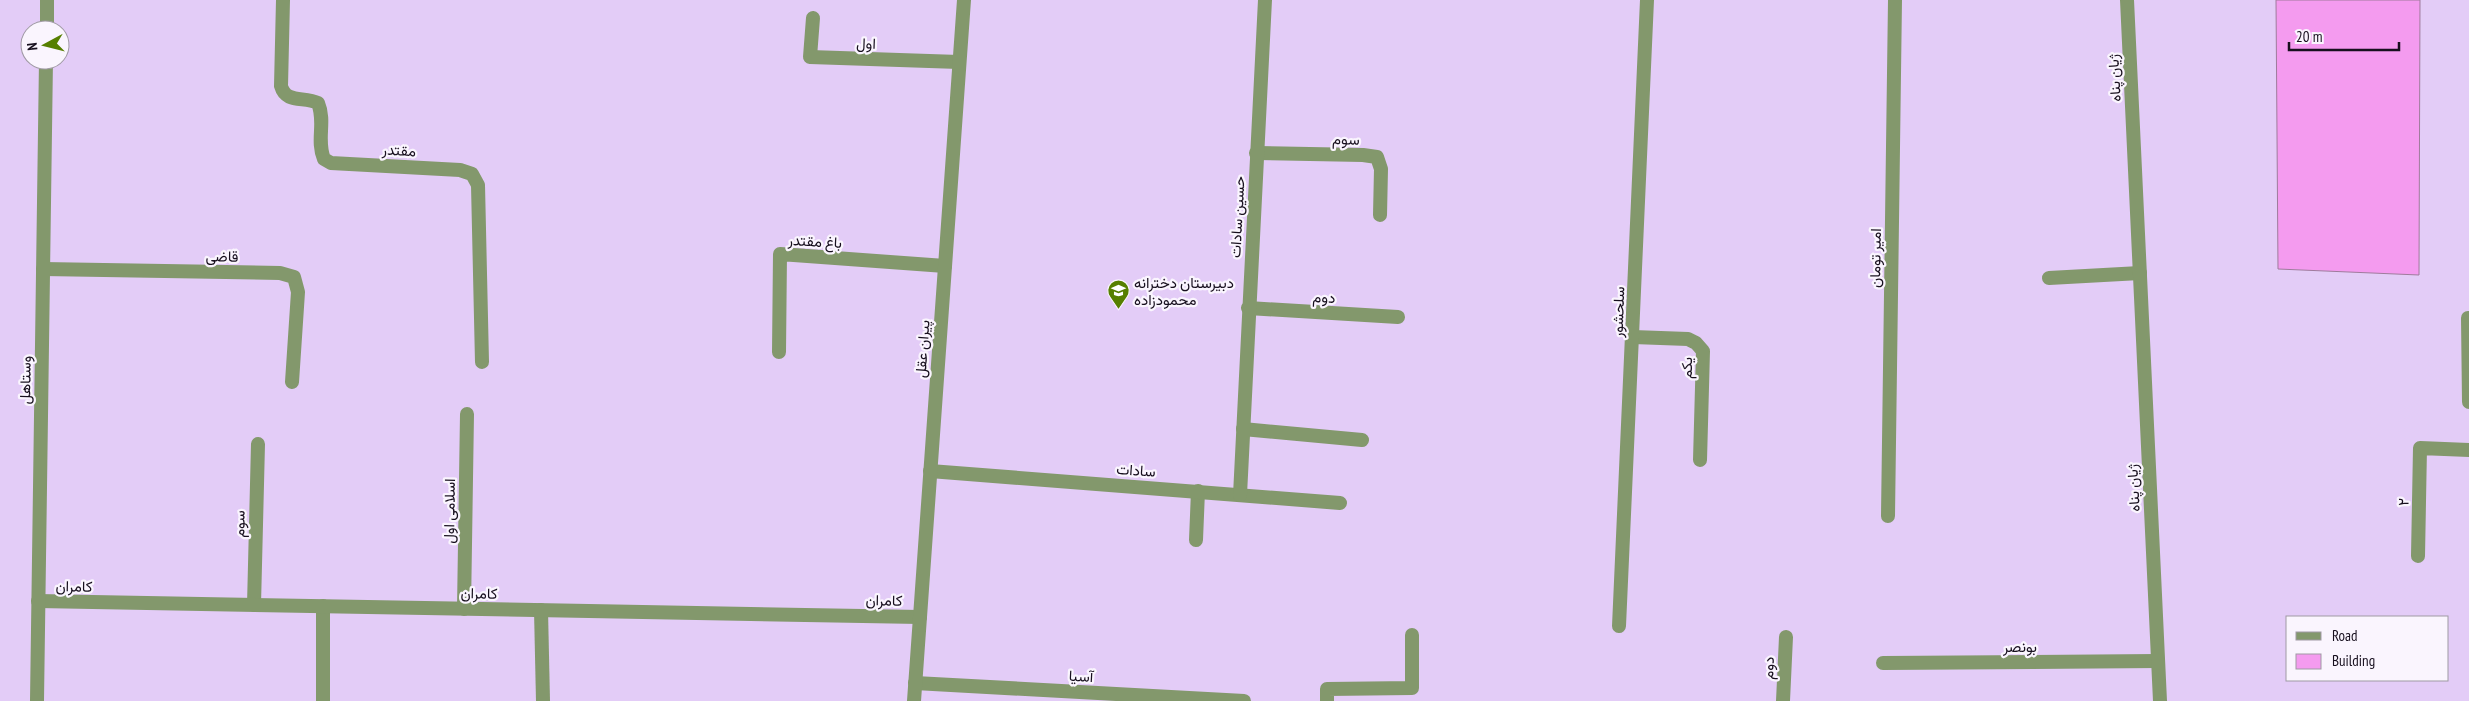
<svg xmlns="http://www.w3.org/2000/svg" width="2469" height="701" font-family="'PT Sans Narrow',Vazirmatn,sans-serif">
  <style>
    .building { fill: #f49bef; stroke: #9f7b9c }
    .lines { fill: none; stroke-linecap: round; stroke-linejoin: round }
    .service { stroke: #83986c; stroke-width: 14 }
    .minor { stroke: #83986c; stroke-width: 14 }
    .tertiary { stroke: #83986c; stroke-width: 14 }
    .labels { text-anchor: middle; dominant-baseline: central; stroke-width: 4.5; stroke-linejoin: round; paint-order: stroke }
    .street-label { font-size: 15px; fill: #170f1e; stroke: #faf5fe }
    .poi-label { font-size: 15px; fill: #170f1e; stroke: #faf5fe; text-anchor: start }
  </style>
  <rect width="100%" height="100%" fill="#e3ccf7"/>
  <polygon class="building" points="2276,0 2420,0 2419,275 2278,269"/>
  <g class="lines">
    <g class="service">
      <polyline points="813,18 810,57 959,62"/>
      <polyline points="1256,153 1363,155 1377,157 1381,169 1380,215"/>
      <polyline points="43,269 280,273 294,277 298,292 292,382"/>
      <polyline points="2049,278 2140,273"/>
      <polyline points="1248,308 1398,317"/>
      <polyline points="2468,318 2469,402"/>
      <polyline points="1633,337 1688,339 1696,343 1703,351 1700,460"/>
      <polyline points="779,352 780,254 945,266"/>
      <polyline points="1243,429 1362,440"/>
      <polyline points="1196,540 1198,491"/>
      <polyline points="254,605 258,444"/>
      <polyline points="323,606 323,701"/>
      <polyline points="464,609 467,414"/>
      <polyline points="541,610 543,701"/>
    </g>
    <g class="minor">
      <path d="M283 0 281 86C286 104 304 96 318 103 326 122 316 140 324 159L331 163 460 170 472 174 478 185 482 362"/>
      <polyline points="47,30 47,0"/>
      <polyline points="930,471 1340,503"/>
      <polyline points="1240,495 1265,0"/>
      <polyline points="1888,516 1895,0"/>
      <polyline points="2418,556 2420,448 2469,450"/>
      <polyline points="38,601 920,617"/>
      <polyline points="1619,626 1647,0"/>
      <polyline points="1883,663 2158,661"/>
      <polyline points="915,683 1244,701"/>
      <polyline points="37,701 46,60"/>
      <polyline points="1327,701 1327,689 1412,688 1412,635"/>
      <polyline points="1783,701 1786,637"/>
    </g>
    <g class="tertiary">
      <polyline points="2127,0 2160,701"/>
      <polyline points="914,701 964,0"/>
    </g>
  </g>
  <defs>
    <symbol id="school-pin" viewBox="-11 -11 22 30"><path d="M0 17L-7.5 6A9.5 9.5 0 1 1 7.5 6Z" fill="#567f00" stroke="#faf5fe"/><path d="M0-5L7-2L0 1L-7-2ZM-4 1L0 2.5L4 1V4Q0 6-4 4Z" fill="#fff"/></symbol>
  </defs>
  <g fill-rule="evenodd">
    <use href="#school-pin" x="1106" y="278" width="25" height="34"/>
  </g>
  <g class="labels">
    <g class="street-label">
      <text transform="translate(866 43) rotate(2)">اول</text>
      <text transform="translate(2114 78) rotate(-93)">ژیان پناه</text>
      <text transform="translate(1346 139) rotate(2)">سوم</text>
      <text transform="translate(399 150) rotate(3)">مقتدر</text>
      <text transform="translate(1237 217) rotate(-87)">حسین سادات</text>
      <text transform="translate(815 241) rotate(3)">باغ مقتدر</text>
      <text transform="translate(222 256) rotate(1)">قاضی</text>
      <text transform="translate(1875 258) rotate(-89)">امیر تومان</text>
      <text transform="translate(1324 297) rotate(3)">دوم</text>
      <text transform="translate(1618 312) rotate(-88)">سلحشور</text>
      <text transform="translate(922 349) rotate(-86)">پیران عقل</text>
      <text transform="translate(1686 368) rotate(-90)">یکم</text>
      <text transform="translate(25 380) rotate(-89)">وستاهل</text>
      <text transform="translate(1136 470) rotate(4)">سادات</text>
      <text transform="translate(2133 488) rotate(-93)">ژیان پناه</text>
      <text transform="translate(2403 502) rotate(-89)">۲</text>
      <text transform="translate(449 511) rotate(-89)">اسلامی اول</text>
      <text transform="translate(239 524) rotate(-89)">سوم</text>
      <text transform="translate(74 586) rotate(1)">کامران</text>
      <text transform="translate(479 593) rotate(1)">کامران</text>
      <text transform="translate(884 600) rotate(1)">کامران</text>
      <text x="2020" y="646">بونصر</text>
      <text transform="translate(1768 668) rotate(-87)">دوم</text>
      <text transform="translate(1081 676) rotate(3)">آسیا</text>
    </g>
    <g class="poi-label">
      <text x="1134" y="282">دبیرستان دخترانه<tspan x="1134" dy="17">محمودزاده</tspan></text>
    </g>
  </g>
  <rect x="2286" y="616" width="162" height="65" fill="#faf5fe" stroke="#9f99a4"/>
  <rect x="2296" y="632" width="25" height="8" fill="#83986c" stroke="#9f99a4"/>
  <text x="2332" y="641" font-size="15" fill="#170f1e">Road</text>
  <rect x="2296" y="654" width="25" height="15" fill="#f49bef" stroke="#9f99a4"/>
  <text x="2332" y="666" font-size="15" fill="#170f1e">Building</text>
  <g transform="translate(45 45) rotate(263)"><circle r="24" fill="#faf5fe" stroke="#9f99a4"/>
  <path d="M0-4L9 19L0 12L-9 19Z" fill="#567f00"/>
  <text y="-8" font-size="14" font-weight="bold" text-anchor="middle" fill="#170f1e">N</text>
  </g>
  <path d="M2289 42v8h110v-8" fill="none" stroke="#170f1e" stroke-width="2.5"/>
  <text x="2296" y="42" font-size="15" fill="#170f1e" stroke="#faf5fe" stroke-width="4" paint-order="stroke">20 m</text>
</svg>
